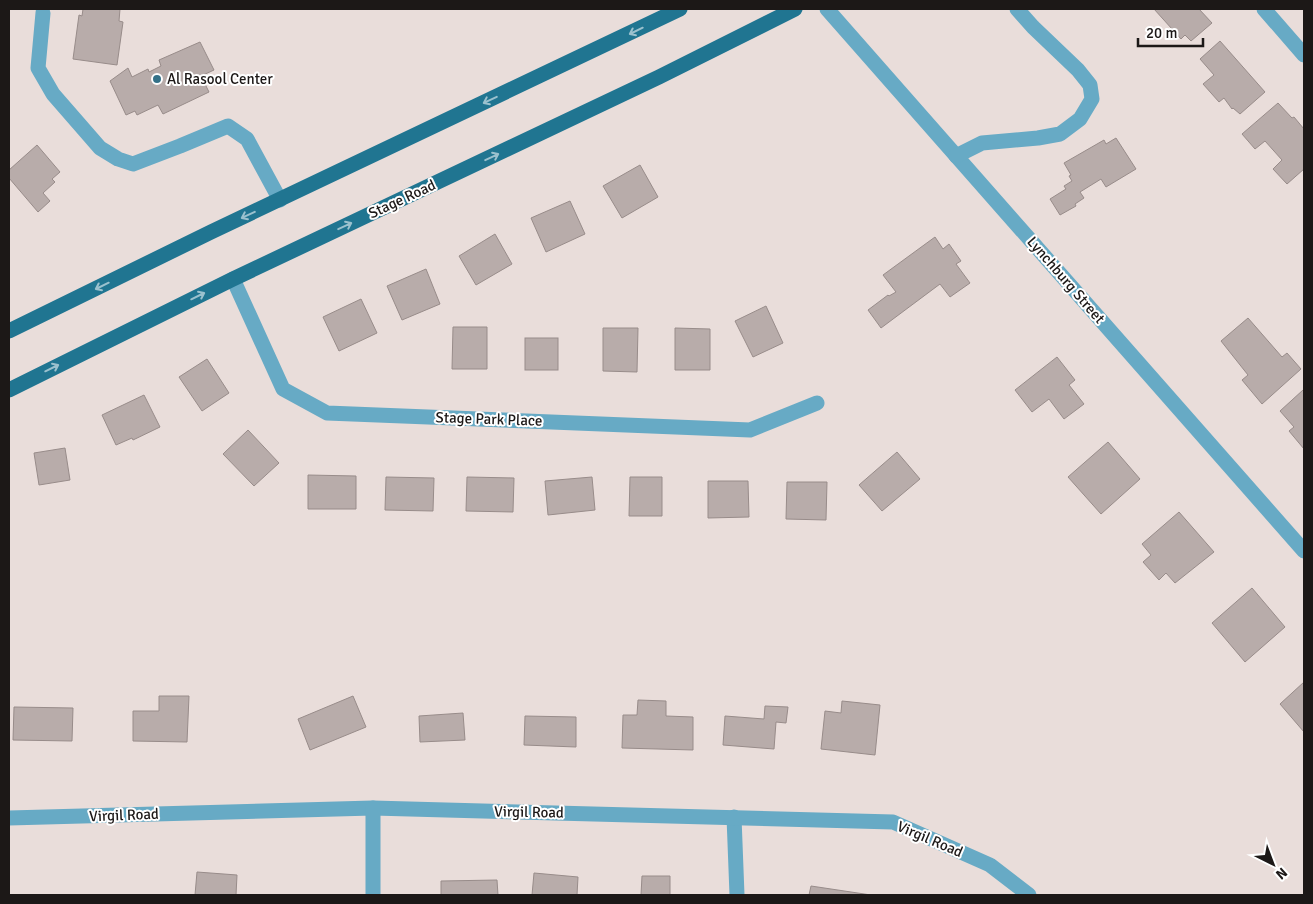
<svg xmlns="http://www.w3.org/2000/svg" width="1313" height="904" font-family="Signika,sans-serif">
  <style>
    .building { fill: #b8acaa; stroke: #988c8a }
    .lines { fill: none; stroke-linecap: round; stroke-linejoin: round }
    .minor { stroke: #67aac5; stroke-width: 15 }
    .major { stroke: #207591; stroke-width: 15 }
    .oneway { stroke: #9bc1ce }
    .poi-dot { fill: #347188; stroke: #fff; stroke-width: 2 }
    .labels { text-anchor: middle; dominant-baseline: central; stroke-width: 4; stroke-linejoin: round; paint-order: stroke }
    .poi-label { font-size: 15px; fill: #1c1817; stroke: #fff; text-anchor: start }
    .street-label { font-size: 15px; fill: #1c1817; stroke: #fff }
  </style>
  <rect width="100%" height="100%" fill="#e9ddda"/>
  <g class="building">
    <polygon points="83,9 120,9 119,21 123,22 117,65 73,59 79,15 82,16"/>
    <polygon points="1154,9 1199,9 1212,23 1191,41 1185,35 1181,39"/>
    <polygon points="1220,41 1265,92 1240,114 1233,108 1232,109 1224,98 1219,102 1203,84 1214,75 1200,59"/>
    <polygon points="200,42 214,70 201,76 209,92 163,114 158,105 137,115 135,111 126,115 110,81 128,68 132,77 148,69 149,72 161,66 159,60"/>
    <polygon points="1278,103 1292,118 1294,117 1304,129 1304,169 1287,184 1273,169 1282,160 1265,141 1255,149 1242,134"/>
    <polygon points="1116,138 1136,169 1106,187 1101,179 1080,192 1084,198 1075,204 1076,206 1060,215 1050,199 1066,189 1064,186 1072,181 1069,176 1071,175 1064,163 1104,140 1106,144"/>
    <polygon points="37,145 60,172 52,179 55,182 43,193 50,201 38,212 9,178 9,170"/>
    <polygon points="640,165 658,197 622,218 603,186"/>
    <polygon points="570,201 585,234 546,252 531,218"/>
    <polygon points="495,234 512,264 476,285 459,256"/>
    <polygon points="935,237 943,249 949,244 961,261 956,264 970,283 950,297 940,284 881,328 868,310 888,295 889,296 896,292 883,275"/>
    <polygon points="426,269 440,304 402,320 387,286"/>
    <polygon points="361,299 377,333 339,351 323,317"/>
    <polygon points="766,306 783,343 753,357 735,321"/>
    <polygon points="1248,318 1282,357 1287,353 1301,369 1262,404 1242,380 1248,375 1221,341"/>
    <polygon points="453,327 487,327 487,369 452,369"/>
    <polygon points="603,328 638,328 637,372 603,371"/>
    <polygon points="675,328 710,329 710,370 675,370"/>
    <rect x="525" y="338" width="33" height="32"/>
    <polygon points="1057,357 1075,380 1069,385 1084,404 1064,419 1049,399 1032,412 1015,390"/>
    <polygon points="207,359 229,393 202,411 179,377"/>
    <polygon points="1303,390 1304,391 1304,449 1289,431 1294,427 1280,411"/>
    <polygon points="144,395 160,427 133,440 132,438 116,445 102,415"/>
    <polygon points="248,430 279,463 254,486 223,454"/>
    <polygon points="1108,442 1140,479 1101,514 1068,477"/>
    <polygon points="65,448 70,480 39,485 34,453"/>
    <polygon points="897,452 920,479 882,511 859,485"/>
    <polygon points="308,475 356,476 356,509 308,509"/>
    <polygon points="386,477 434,478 433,511 385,510"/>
    <polygon points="467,477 514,478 513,512 466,511"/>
    <polygon points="592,477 595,510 548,515 545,481"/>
    <polygon points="630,477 662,477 662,516 629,516"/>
    <polygon points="708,481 748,481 749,517 708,518"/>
    <polygon points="787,482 827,482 826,520 786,519"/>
    <polygon points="1179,512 1214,552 1175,583 1166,573 1159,580 1143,562 1151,555 1142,544"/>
    <polygon points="1252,588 1285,627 1245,662 1212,623"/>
    <polygon points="1304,682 1304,732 1280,704"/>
    <polygon points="159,696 189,696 187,742 133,741 133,711 159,711"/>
    <polygon points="353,696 366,727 310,750 298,719"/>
    <polygon points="638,700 666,701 666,716 693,717 693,750 622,748 623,715 637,715"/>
    <polygon points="842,701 880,705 875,755 821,749 825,711 841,713"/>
    <polygon points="765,706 788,707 786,723 776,722 774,749 723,745 725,716 764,719"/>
    <polygon points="14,707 73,708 72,741 13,740"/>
    <polygon points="463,713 465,740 420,742 419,716"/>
    <polygon points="525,716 576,717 576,747 524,745"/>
    <polygon points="197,872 237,875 236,895 195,895"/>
    <polygon points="534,873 578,877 577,895 532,895"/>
    <polygon points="642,876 670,876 670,895 641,895"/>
    <polygon points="497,880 498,895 441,895 441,881"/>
    <polygon points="811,886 871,895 809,895"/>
  </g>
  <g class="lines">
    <g class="minor">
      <polyline points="827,9 1304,551"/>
      <polyline points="1264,9 1304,55"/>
      <polyline points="43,13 38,68 53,94 100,148 118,159 133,164 180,146 228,126 247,139 280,200"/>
      <polyline points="956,156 982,143 1038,138 1060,134 1080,119 1092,99 1090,85 1078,70 1033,27 1017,9"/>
      <polyline points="233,279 283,389 327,413 750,430 817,403"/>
      <polyline points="734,817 737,895"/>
      <polyline points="9,818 373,808 893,822 990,865 1029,895"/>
      <polyline points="373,895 373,808"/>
    </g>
    <g class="major">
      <polyline points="9,331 211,232 680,9"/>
      <polyline points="9,390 233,279 659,77 795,9"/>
    </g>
  </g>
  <defs><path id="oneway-shaft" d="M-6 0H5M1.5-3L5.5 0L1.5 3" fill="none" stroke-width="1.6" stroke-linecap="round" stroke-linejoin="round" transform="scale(1.25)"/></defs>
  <g class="oneway">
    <use href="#oneway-shaft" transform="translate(636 31) rotate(154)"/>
    <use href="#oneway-shaft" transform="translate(490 100) rotate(155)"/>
    <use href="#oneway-shaft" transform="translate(492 157) rotate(-25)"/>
    <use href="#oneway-shaft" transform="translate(248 215) rotate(155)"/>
    <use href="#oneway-shaft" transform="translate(345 226) rotate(-25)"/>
    <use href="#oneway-shaft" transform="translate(102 286) rotate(154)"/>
    <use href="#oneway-shaft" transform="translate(198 296) rotate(-26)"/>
    <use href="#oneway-shaft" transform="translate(52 368) rotate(-26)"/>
  </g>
  <circle class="poi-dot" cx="157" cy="79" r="5"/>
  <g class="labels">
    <g class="poi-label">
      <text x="167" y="79">Al Rasool Center</text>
    </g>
    <g class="street-label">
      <text transform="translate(402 199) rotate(-25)">Stage Road</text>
      <text transform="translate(1066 280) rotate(49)">Lynchburg Street</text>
      <text transform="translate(489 419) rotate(2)">Stage Park Place</text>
      <text transform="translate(529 812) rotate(1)">Virgil Road</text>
      <text transform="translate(124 815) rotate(-2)">Virgil Road</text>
      <text transform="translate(930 839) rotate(23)">Virgil Road</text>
    </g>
  </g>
  <rect width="1313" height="904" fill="none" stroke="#1c1817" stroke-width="20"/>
  <g transform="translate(1273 864) rotate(138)" stroke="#ffffff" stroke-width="4" paint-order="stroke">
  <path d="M0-4L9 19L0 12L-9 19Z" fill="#1c1817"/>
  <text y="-8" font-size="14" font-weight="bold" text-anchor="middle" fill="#1c1817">N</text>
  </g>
  <path d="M1138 38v8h65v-8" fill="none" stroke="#1c1817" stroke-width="2.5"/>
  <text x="1146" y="38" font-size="15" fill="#1c1817" stroke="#ffffff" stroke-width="4" paint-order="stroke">20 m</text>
</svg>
